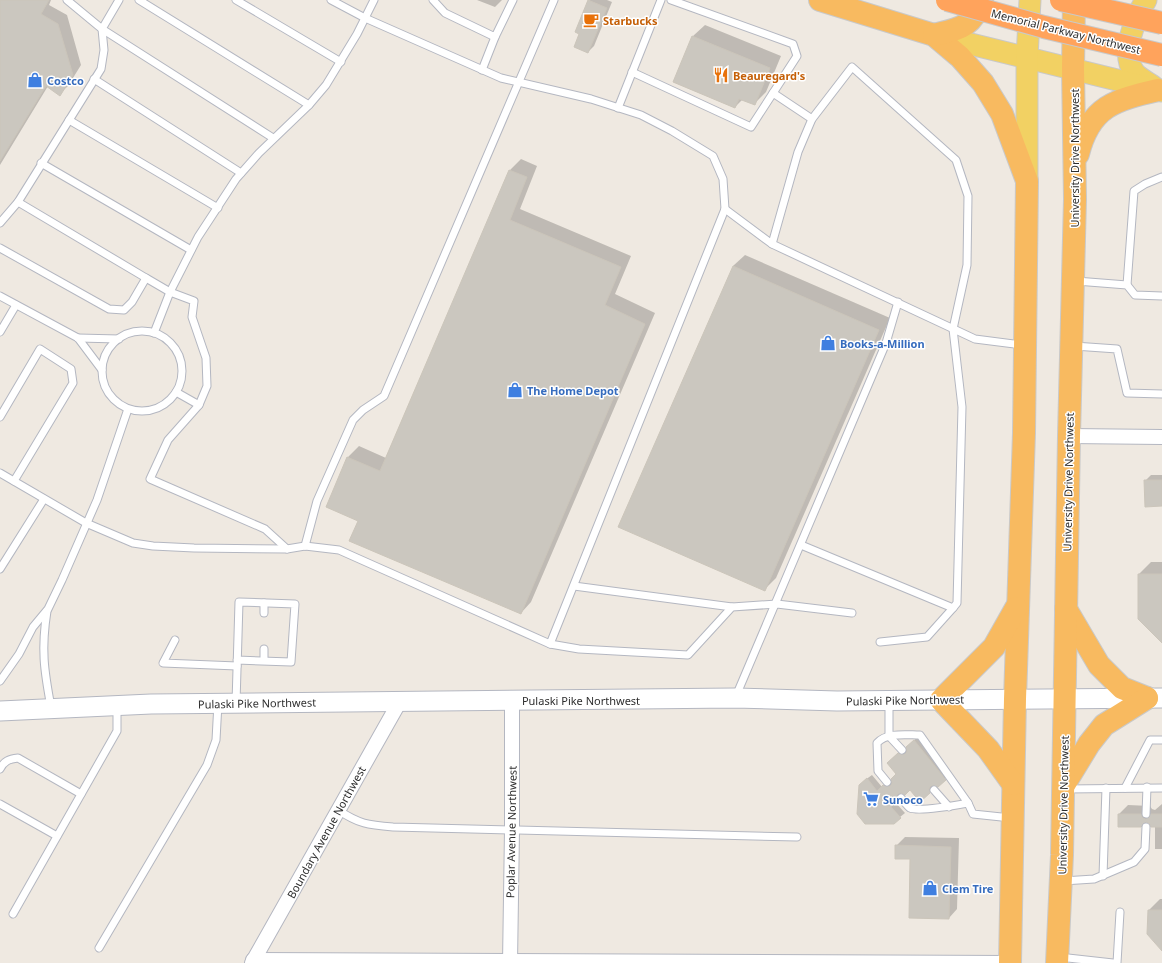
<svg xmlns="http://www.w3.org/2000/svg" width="1162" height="963" font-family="'Noto Sans',sans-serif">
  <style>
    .shadow { fill: #0003 }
    .building { fill: #cbc7bf; stroke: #cbc5ba }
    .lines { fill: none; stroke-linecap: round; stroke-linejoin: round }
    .service-casing { stroke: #b4b7c1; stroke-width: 9 }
    .minor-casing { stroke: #b4b7c1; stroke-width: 16 }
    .secondary-casing { stroke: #b4b7c1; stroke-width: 21 }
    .primary-casing { stroke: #c9c9c9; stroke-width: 23 }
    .trunk-casing { stroke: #c9c9c9; stroke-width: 24 }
    .service { stroke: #fff; stroke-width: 7 }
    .minor { stroke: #fff; stroke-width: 14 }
    .secondary { stroke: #fff; stroke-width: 19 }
    .primary { stroke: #f2d163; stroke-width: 21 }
    .trunk { stroke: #f8ba60; stroke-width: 22 }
    .motorway-bridge-casing { stroke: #c9c9c9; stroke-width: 24; stroke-linecap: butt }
    .motorway-bridge { stroke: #ffa35c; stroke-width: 22 }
    .labels { text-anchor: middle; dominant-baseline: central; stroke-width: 3; stroke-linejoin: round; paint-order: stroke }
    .food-label { font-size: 11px; font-weight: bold; fill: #c56008; stroke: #fff; text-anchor: start }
    .street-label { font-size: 11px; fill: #2e2e2e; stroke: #fff }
    .shop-label { font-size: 11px; font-weight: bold; fill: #366cbe; stroke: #fff; text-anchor: start }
  </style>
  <rect width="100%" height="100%" fill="#efe9e1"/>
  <g class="shadow">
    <polygon points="0,0 51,0 49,5 67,15 81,65 68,86 59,94 48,86 0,165"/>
    <polygon points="477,0 502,0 495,7"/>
    <polygon points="590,0 607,0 612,2 594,46 588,52 581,33"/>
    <polygon points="705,25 781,56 766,92 754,104 743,99 735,107 674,82 693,36"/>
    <polygon points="521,159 537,166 520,209 631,256 615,294 655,313 531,602 521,613 359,520 327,507 348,457 359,446 386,458 510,170"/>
    <polygon points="745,255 890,318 776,578 764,590 733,266"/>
    <polygon points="1151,475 1162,475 1162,505 1145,481"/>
    <polygon points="1151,562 1162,562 1162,642 1139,574"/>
    <polygon points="919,736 950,775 934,785 934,787 929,792 910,789 901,792 901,796 895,802 905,813 900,817 865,780 872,775 882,787 889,781 892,782 897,774 893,758 904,749 907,749 912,742"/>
    <polygon points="1162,804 1162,849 1155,849 1155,826 1149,822 1119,814 1128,805 1150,806 1152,809 1155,810"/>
    <polygon points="905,837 959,838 957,909 949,918 911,858 896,846"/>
    <polygon points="1160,899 1162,899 1162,941 1148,934 1149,910"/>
  </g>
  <g class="building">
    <polygon points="0,0 49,0 41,14 58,24 73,75 60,96 46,86 0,161"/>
    <polygon points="588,0 607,8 588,53 574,47 579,34 575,32"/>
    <polygon points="692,36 770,68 755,105 739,99 735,108 673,82"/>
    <polygon points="509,170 527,177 510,220 621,267 605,305 645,324 521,614 349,541 358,521 326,507 347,457 380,471"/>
    <polygon points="733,266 879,330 765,591 618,527"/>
    <polygon points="1144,480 1162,480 1162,506 1145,507"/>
    <polygon points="1138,574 1162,574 1162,643 1138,619"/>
    <polygon points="914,740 946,780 938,787 931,786 929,789 930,793 920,802 910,790 905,795 902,793 898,794 896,797 897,801 891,807 901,818 894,824 865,824 857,814 859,785 867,778 877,791 883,785 890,786 892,783 891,779 896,774 887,763 898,753 905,754 907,751 906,747"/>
    <polygon points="1118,814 1141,814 1143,818 1146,819 1151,814 1162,814 1162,827 1151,827 1149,823 1146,822 1141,827 1118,827"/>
    <polygon points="895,845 951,847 949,919 909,918 910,859 895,859"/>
    <polygon points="1148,910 1162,910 1162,951 1147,934"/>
  </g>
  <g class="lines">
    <defs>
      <g id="service">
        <polyline points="119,0 102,29 273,138"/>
        <polyline points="139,0 309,105"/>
        <polyline points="236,0 341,62"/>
        <polyline points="433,0 445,13 495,37 513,0"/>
        <polyline points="482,70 495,37"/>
        <polyline points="632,72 751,127 797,56 793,44 671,0"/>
        <polyline points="94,79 241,173"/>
        <polyline points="773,93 812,119"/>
        <polyline points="618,108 661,0"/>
        <polyline points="69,120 218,208"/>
        <polyline points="41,163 191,250"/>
        <polyline points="725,209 772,244 975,339 1022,345"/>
        <polyline points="0,223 18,202 101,69 104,50 102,29 67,0"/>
        <polyline points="772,244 798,152 812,119 852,67 956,160 968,196 967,265 953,329 962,407 957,603 953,608 801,545"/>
        <polyline points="0,248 109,309 124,310 132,302 146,278 18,202"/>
        <polyline points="146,278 170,292 194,301 192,317 206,358 207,386 199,405 168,440 150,479 265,529 287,549"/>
        <polyline points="1076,281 1127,285 1135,295 1162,296"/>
        <polyline points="1127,285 1134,191 1145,184 1162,177"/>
        <polyline points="0,296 78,338 102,370"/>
        <circle cx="142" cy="371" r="40"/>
        <polyline points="0,332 16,305"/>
        <polyline points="154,333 170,292 198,237 236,179 259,153 309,105 326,85 357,34 374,0"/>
        <polyline points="78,338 119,339"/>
        <polyline points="1074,346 1117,349 1127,393 1162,394"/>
        <polyline points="176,392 199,405"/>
        <polyline points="0,417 40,349 71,369 73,383 14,481"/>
        <polyline points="0,473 86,523 133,543 153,546 194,548 287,549 305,546 339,550 550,644 725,209 723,179 713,156 672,131 641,115 591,99 501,78 365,18 331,0"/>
        <polyline points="305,546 317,501 353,420 363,410 384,396 554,0"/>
        <polyline points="0,569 44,499"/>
        <polyline points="574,586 732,607"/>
        <path d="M47 611C41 649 44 670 51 707"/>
        <polyline points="264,613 264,603"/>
        <polyline points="175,640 163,663 237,666"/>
        <polyline points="880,642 927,637 953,608"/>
        <polyline points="550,644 579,649 688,655 732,607 777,604 852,613"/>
        <polyline points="264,660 264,649"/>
        <polyline points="0,681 19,654 33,627 48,609 62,580 97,500 128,409"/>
        <polyline points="736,696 886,343 898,302"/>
        <polyline points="889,701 889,736 902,750"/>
        <polyline points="236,703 239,602 295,604 291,662 237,660"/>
        <path d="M0 769C4 761 9 759 18 758L81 794"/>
        <path d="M887 782 878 771 877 743C887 732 906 735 920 735L968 803C957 805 919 812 910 808 907 806 904 801 901 798"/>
        <polyline points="1125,788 1150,740 1162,740"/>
        <polyline points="1066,789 1162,788"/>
        <polyline points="934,790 949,807"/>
        <polyline points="968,803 973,814 1011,818"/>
        <polyline points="0,804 57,836"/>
        <path d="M338 810C359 824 368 825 393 827L797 837"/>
        <polyline points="1146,814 1147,787"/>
        <polyline points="1103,876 1106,788"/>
        <polyline points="1063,881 1094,879 1134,862 1145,849 1146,827"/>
        <polyline points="13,914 117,731 117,706"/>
        <polyline points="99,948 207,765 216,740 218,703"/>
        <polyline points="1059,957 1113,963"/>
        <polyline points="1117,963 1120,912"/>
      </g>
      <g id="minor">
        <polyline points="1069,436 1162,437"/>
        <polyline points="253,960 1010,963"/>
        <polyline points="252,963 400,701"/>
        <polyline points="510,963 512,830 512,700"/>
      </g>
      <polyline id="secondary" points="0,711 151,704 735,698 837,701 1162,698"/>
      <g id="primary">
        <path d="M1146 0C1136 16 1120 53 1134 72 1138 78 1148 82 1154 87"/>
        <polyline points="934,35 1162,91"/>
        <polyline points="1027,178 1027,58 1030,0"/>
      </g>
      <g id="trunk">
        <polyline points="820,0 934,35 960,57 983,83 1002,114 1027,181 1024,433 1015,699 1010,963"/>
        <path d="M934 35C961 28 971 28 982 0"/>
        <path d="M1078 154C1090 106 1115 100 1158 90"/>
        <polyline points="1066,609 1099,665 1122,688 1147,698"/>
        <polyline points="1013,784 988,749 941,700 994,647 1016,608"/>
        <polyline points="1064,785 1089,744 1104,725 1147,698"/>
        <polyline points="1057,963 1062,855 1069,436 1075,199 1073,69 1074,0"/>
      </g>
    </defs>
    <use href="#service" class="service-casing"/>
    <use href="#minor" class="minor-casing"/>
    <use href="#secondary" class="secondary-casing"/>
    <use href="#primary" class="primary-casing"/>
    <use href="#trunk" class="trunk-casing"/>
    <use href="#service" class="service"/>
    <use href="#minor" class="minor"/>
    <use href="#secondary" class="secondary"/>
    <use href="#primary" class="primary"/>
    <use href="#trunk" class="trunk"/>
    <defs>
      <g id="motorway-bridge">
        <polyline points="947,0 1044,27 1162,55"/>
        <polyline points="1061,0 1162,23"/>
      </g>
    </defs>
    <use href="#motorway-bridge" class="motorway-bridge-casing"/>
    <use href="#motorway-bridge" class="motorway-bridge"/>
  </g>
  <defs>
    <symbol id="cafe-bare" viewBox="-9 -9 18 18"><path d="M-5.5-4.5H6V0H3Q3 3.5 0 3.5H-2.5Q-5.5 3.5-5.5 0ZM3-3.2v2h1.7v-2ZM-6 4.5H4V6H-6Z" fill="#e8710a" stroke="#fff" stroke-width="2.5" paint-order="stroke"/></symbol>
    <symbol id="restaurant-bare" viewBox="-9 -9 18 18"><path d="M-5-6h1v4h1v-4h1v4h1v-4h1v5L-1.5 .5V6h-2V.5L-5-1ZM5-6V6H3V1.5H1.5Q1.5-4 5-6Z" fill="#e8710a" stroke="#fff" stroke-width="2.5" paint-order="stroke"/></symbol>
    <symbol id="shop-bare" viewBox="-9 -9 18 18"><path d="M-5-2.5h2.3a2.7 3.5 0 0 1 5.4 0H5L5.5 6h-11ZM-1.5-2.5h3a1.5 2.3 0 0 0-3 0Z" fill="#3f7fe0" stroke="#fff" stroke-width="2.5" paint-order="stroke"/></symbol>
    <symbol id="supermarket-bare" viewBox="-9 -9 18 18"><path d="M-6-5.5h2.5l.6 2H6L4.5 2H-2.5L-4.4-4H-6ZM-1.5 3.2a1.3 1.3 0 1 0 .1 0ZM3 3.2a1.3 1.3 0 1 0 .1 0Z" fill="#3f7fe0" stroke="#fff" stroke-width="2.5" paint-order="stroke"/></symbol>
  </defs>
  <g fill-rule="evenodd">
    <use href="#cafe-bare" x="580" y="9" width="22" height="22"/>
    <use href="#restaurant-bare" x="710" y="64" width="22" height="22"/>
    <use href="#shop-bare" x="24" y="69" width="22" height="22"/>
    <use href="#shop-bare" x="817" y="332" width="22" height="22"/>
    <use href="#shop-bare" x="504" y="379" width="22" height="22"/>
    <use href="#supermarket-bare" x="860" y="788" width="22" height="22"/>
    <use href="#shop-bare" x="919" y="877" width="22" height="22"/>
  </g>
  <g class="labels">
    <g class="food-label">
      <text x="603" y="20">Starbucks</text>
      <text x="733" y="75">Beauregard's</text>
    </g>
    <g class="street-label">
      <text transform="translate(1066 31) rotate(14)">Memorial Parkway Northwest</text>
      <text transform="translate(1074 158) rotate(-90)">University Drive Northwest</text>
      <text transform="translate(1068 482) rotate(-89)">University Drive Northwest</text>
      <text x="581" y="700">Pulaski Pike Northwest</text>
      <text transform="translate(905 700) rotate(-1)">Pulaski Pike Northwest</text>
      <text transform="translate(257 703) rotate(-1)">Pulaski Pike Northwest</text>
      <text transform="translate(1063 805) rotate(-89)">University Drive Northwest</text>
      <text transform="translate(326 832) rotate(-61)">Boundary Avenue Northwest</text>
      <text transform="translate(511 832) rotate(-89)">Poplar Avenue Northwest</text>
    </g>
    <g class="shop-label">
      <text x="47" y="80">Costco</text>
      <text x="840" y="343">Books-a-Million</text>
      <text x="527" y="390">The Home Depot</text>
      <text x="883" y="799">Sunoco</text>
      <text x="942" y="888">Clem Tire</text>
    </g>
  </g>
</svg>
